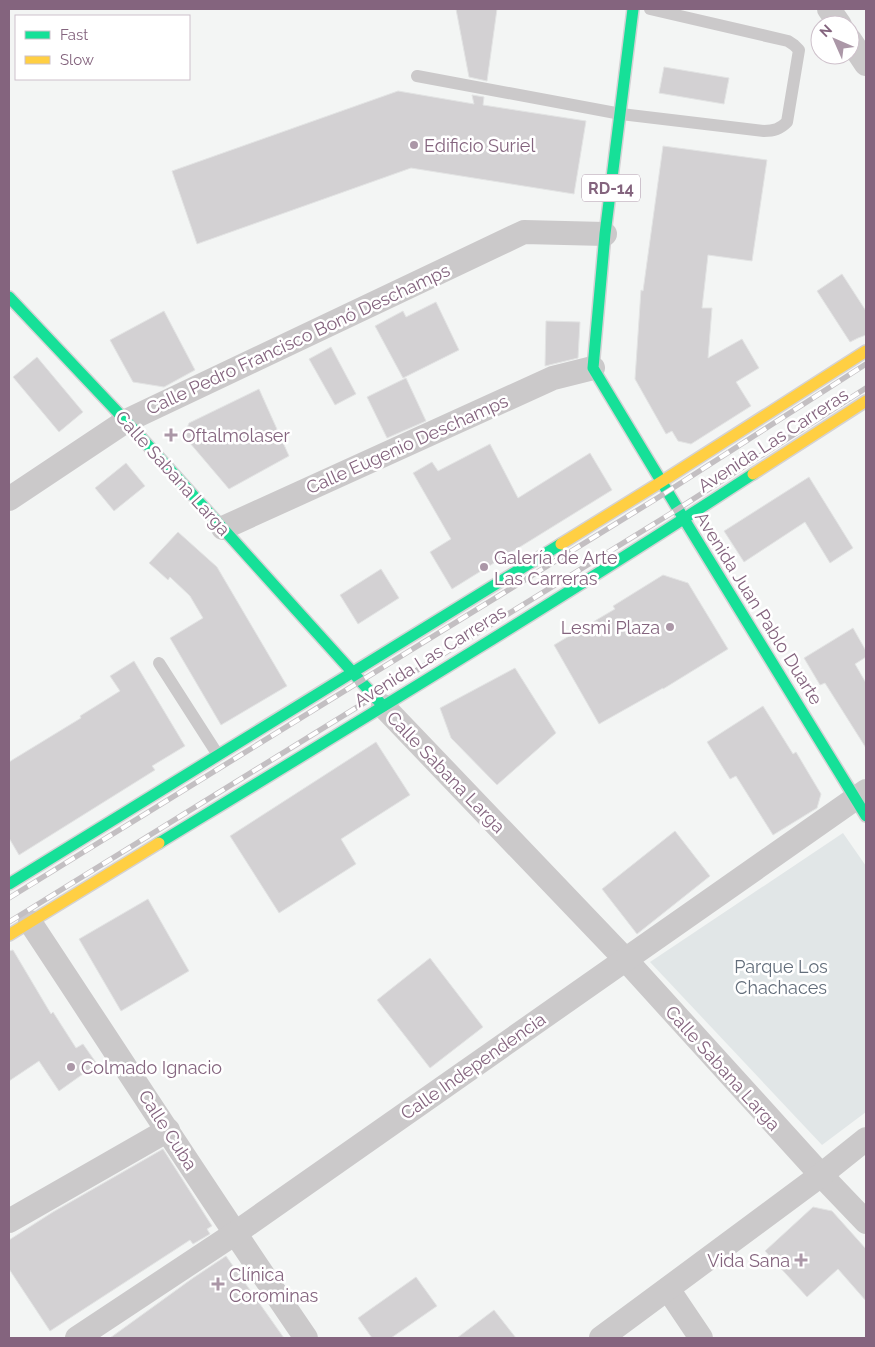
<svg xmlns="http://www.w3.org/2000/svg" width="875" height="1347" font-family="Raleway,sans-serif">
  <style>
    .green { fill: #e1e6e7 }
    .building { fill: #d3d1d3; stroke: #e3e4e4 }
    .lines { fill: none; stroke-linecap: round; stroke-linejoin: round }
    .fast-casing { stroke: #d4d2d4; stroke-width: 14 }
    .slow-casing { stroke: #d4d2d4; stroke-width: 14 }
    .lane { stroke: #cbc9ca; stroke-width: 12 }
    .street { stroke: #cbc9ca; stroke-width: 24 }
    .fast { stroke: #16e098; stroke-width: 11 }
    .slow { stroke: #ffcf43; stroke-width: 11 }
    .rail-casing { stroke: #c3bfc2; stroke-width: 5.5 }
    .rail { stroke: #fff; stroke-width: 4; stroke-dasharray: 11; stroke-linecap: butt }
    .poi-dot { fill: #ab97a7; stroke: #fff; stroke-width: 2 }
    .labels { text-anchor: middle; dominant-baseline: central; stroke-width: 5; stroke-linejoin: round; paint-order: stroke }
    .shield { fill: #fff; stroke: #a992a5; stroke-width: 1 }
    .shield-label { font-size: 16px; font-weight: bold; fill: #84647e }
    .poi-label { font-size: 18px; fill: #84647e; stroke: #fff; text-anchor: start }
    .street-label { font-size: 18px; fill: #84647e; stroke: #fff }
    .park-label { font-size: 18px; fill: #636e7b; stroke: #fff }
  </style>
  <rect width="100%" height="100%" fill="#f3f5f4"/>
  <polygon class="green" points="843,833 866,866 866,1112 822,1145 650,962"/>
  <g class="building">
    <polygon points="456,9 497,9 487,81 469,77"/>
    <polygon points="664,67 729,78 724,104 659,93"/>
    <polygon points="398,91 474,104 472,95 484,97 483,105 586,121 574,194 411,168 197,244 172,171"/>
    <polygon points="663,146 767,160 752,261 708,255 702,308 712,308 708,358 742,339 759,368 736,382 751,406 691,444 678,441 672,431 666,434 635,379 641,290 643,291"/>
    <polygon points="842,274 866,311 866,335 858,338 850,342 817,291"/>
    <polygon points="436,302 459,350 403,378 375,326 403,311 406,317"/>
    <polygon points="164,311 195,370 164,387 133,382 110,340"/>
    <polygon points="546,321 580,322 578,358 545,366"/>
    <polygon points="331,347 356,394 335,405 309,359"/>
    <polygon points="37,357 83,412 59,432 13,377"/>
    <polygon points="406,378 426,421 387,438 367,397"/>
    <polygon points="259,389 289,456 229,489 184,436 189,423"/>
    <polygon points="490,444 518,498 590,453 612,490 452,589 430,552 451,539 413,473 432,462 438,471"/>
    <polygon points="126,463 145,486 114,511 95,488"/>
    <polygon points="809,477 853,548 830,563 805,522 744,562 724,531"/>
    <polygon points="178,532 217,567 287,686 221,725 170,638 203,618 190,596 170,577 168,580 149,563"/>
    <polygon points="381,569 399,598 358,624 340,595"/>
    <polygon points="663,575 688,583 728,649 663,689 663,688 599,724 554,645 615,609 613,606"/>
    <polygon points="853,628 866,651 866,657 855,664 866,683 866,748 825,683 820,685 804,658"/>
    <polygon points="134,661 185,746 152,766 155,770 19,855 9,838 9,762 81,718 80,716 120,691 110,676"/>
    <polygon points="515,668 556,733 497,785 451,738 440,708"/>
    <polygon points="763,706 793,754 796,752 821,794 817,808 773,835 736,776 730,779 707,742"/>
    <polygon points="376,742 410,795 341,839 356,864 279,913 230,836"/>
    <polygon points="675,831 710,876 637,934 602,889"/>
    <polygon points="148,899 189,971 121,1011 79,939"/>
    <polygon points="13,950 51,1014 53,1012 76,1048 83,1044 97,1064 59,1091 39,1061 9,1081 9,951"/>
    <polygon points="430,958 483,1027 430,1068 377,1000"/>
    <polygon points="163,1149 212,1226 207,1229 210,1234 193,1244 190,1240 50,1331 9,1269 9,1240 53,1212"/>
    <polygon points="813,1207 832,1211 866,1249 866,1301 838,1269 807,1297 765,1251"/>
    <polygon points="226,1256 284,1338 110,1338 193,1278"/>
    <polygon points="416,1277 437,1306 391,1338 372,1338 358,1318"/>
    <polygon points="494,1310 516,1338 457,1338"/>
  </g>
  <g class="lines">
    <defs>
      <g id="fast">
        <polyline points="633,9 605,234 593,368 684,519"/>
        <polyline points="9,297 126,421 383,706"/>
        <polyline points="684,519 866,816"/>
        <path d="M159 843C358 722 558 601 753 474"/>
        <polyline points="9,884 561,544"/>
      </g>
      <g id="slow">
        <polyline points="753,474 866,401"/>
        <polyline points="561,544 661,482 866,351"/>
        <polyline points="9,935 159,843"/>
      </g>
    </defs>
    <use href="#fast" class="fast-casing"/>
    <use href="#slow" class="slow-casing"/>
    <g class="lane">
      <path d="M417 76 621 114 764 131C774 131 780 129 787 122L799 50 794 45 788 41 650 9"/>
      <polyline points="159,663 218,755"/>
    </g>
    <g class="street">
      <polyline points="829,9 840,25"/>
      <polyline points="850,40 866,64"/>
      <polyline points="9,499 126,421 524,232 605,234"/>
      <polyline points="223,528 553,378 593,368"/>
      <polyline points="383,706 625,959 821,1175 866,1222"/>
      <path d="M30 922C122 1061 212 1201 306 1338"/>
      <polyline points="9,1221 168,1130"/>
      <polyline points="668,1289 701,1338"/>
      <polyline points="77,1338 234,1234 866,791"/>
      <polyline points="601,1338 821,1175 866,1139"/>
    </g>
    <use href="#fast" class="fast"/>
    <use href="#slow" class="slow"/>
    <defs>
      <g id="rail">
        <polyline points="9,898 659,497 866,364"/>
        <polyline points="9,922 670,514 866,388"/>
      </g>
    </defs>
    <use href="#rail" class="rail-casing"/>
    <use href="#rail" class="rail"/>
  </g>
  <g class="poi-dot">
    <circle cx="414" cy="145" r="5"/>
    <path d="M168.5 427.5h5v5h5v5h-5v5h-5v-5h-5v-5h5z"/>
    <circle cx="484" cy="567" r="5"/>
    <circle cx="670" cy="627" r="5"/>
    <circle cx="71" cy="1067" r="5"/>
    <path d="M798.5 1252.5h5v5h5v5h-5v5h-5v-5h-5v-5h5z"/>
    <path d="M215.5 1276.5h5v5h5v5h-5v5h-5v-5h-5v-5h5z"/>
  </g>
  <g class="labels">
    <rect class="shield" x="582" y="174.5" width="58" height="27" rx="4"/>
    <g class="shield-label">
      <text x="611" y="188">RD-14</text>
    </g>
    <g class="poi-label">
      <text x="424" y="145">Edificio Suriel</text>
      <text x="182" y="435">Oftalmolaser</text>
      <text x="494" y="557">Galería de Arte<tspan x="494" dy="21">Las Carreras</tspan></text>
      <text x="660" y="627" text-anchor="end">Lesmi Plaza</text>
      <text x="81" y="1067">Colmado Ignacio</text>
      <text x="790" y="1260" text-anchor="end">Vida Sana</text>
      <text x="229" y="1274">Clínica<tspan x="229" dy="21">Corominas</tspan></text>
    </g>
    <g class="street-label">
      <text transform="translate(298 339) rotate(-25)">Calle Pedro Francisco Bonó Deschamps</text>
      <text transform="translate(773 440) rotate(-33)">Avenida Las Carreras</text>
      <text transform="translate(407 444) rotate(-24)">Calle Eugenio Deschamps</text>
      <text transform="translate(173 473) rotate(48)">Calle Sabana Larga</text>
      <text transform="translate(759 608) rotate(58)">Avenida Juan Pablo Duarte</text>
      <text transform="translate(430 656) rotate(-32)">Avenida Las Carreras</text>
      <text transform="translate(446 772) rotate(46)">Calle Sabana Larga</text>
      <text transform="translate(473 1066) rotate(-35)">Calle Independencia</text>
      <text transform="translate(723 1068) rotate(48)">Calle Sabana Larga</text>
      <text transform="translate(168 1130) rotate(57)">Calle Cuba</text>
    </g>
    <g class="park-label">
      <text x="781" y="966">Parque Los<tspan x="781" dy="21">Chachaces</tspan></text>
    </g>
  </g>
  <rect width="875" height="1347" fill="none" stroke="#84647e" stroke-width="20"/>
  <rect x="15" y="15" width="175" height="65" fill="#ffffff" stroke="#cec1cb"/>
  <rect x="25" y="31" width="25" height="8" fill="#16e098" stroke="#cec1cb"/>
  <text x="60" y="40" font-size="15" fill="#84647e">Fast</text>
  <rect x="25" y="56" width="25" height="8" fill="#ffcf43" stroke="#cec1cb"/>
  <text x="60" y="65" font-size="15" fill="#84647e">Slow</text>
  <g transform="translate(835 40) rotate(315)"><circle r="24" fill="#ffffff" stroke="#cec1cb"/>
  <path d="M0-4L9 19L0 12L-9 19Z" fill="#ab97a7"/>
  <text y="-8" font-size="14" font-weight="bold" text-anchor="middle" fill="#84647e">N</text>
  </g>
</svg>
